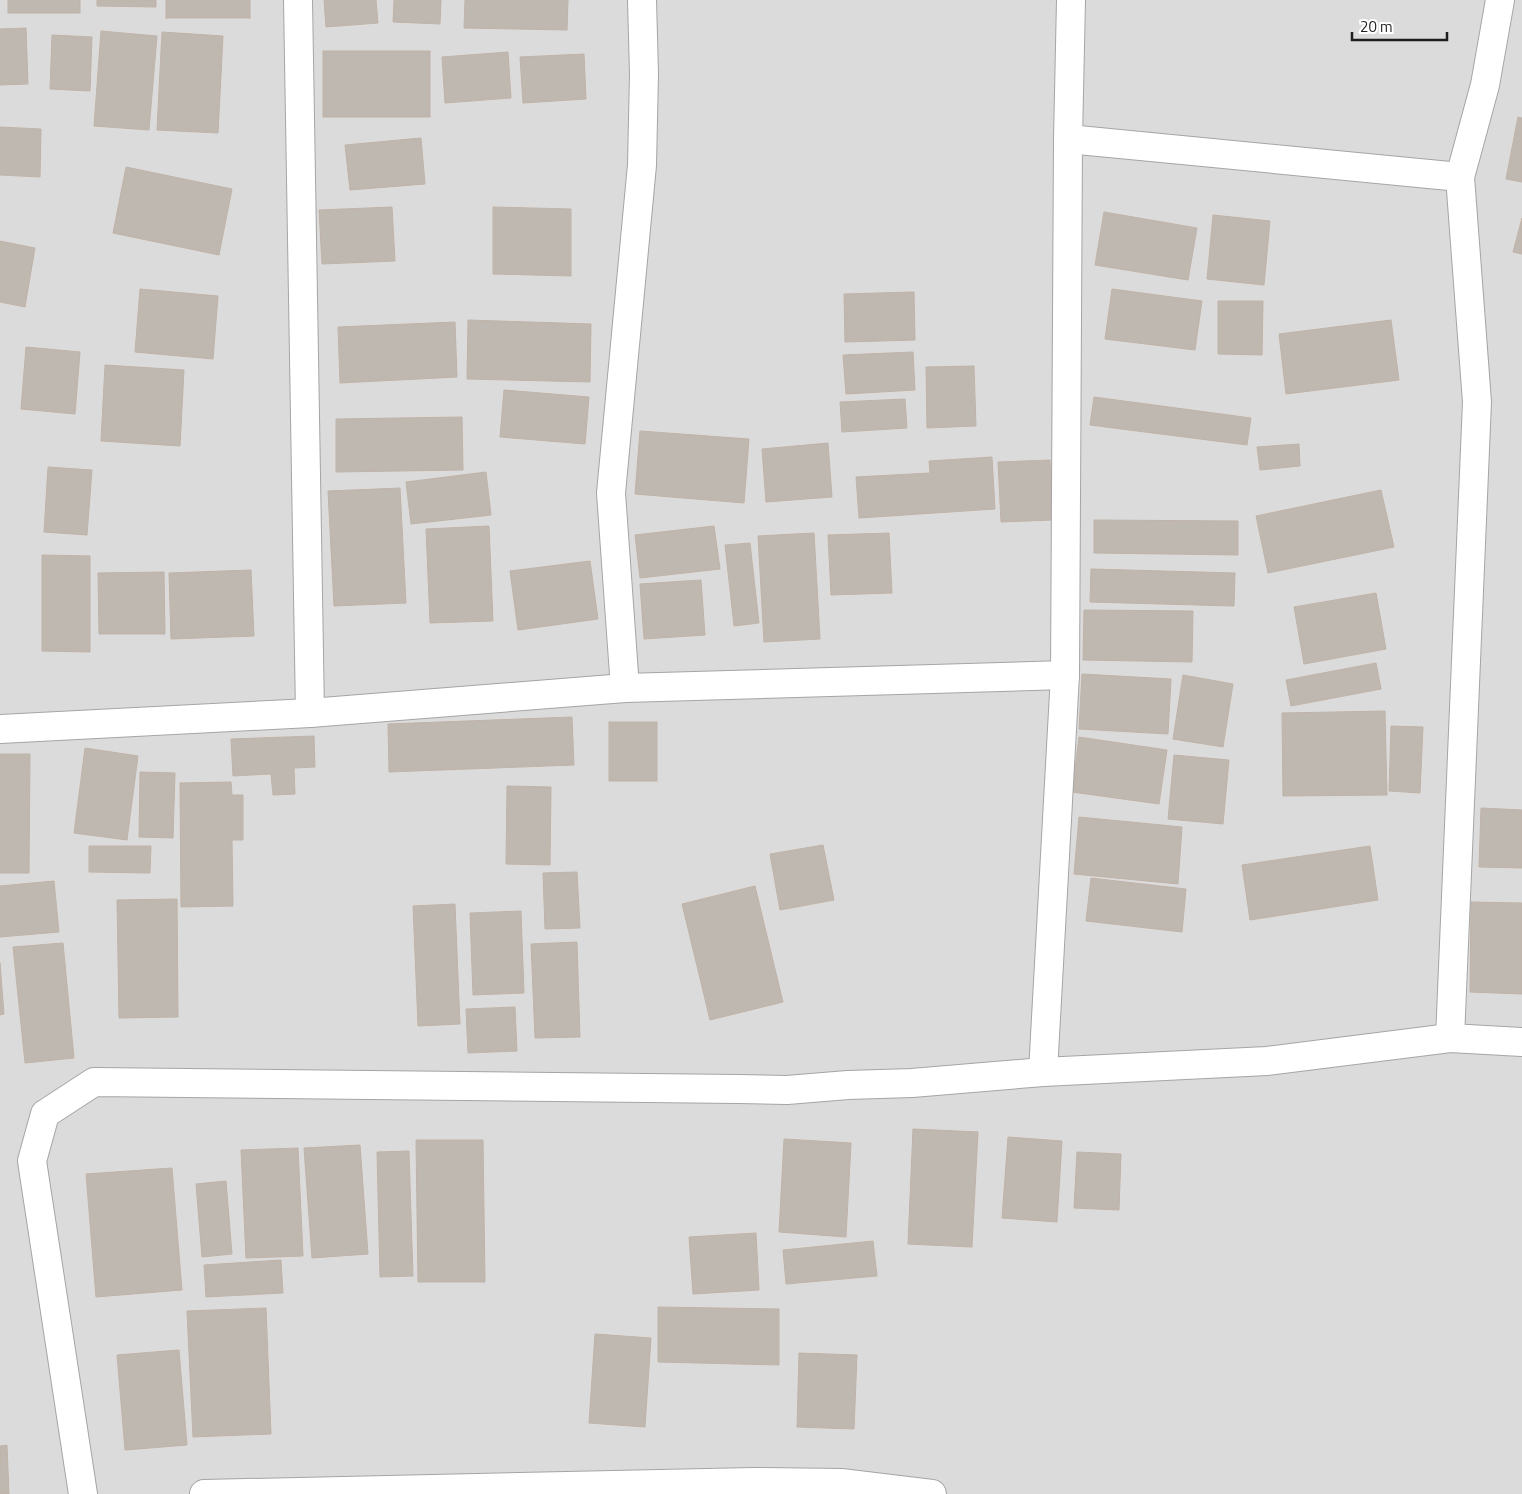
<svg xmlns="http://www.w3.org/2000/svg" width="1522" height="1494" font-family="'Titillium Web',sans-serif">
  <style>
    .residential { fill: #dcdbdb }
    .building { fill: #bfb8b1; stroke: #c0b3a7 }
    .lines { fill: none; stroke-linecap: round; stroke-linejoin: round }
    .street-casing { stroke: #a5a5a5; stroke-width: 30 }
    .street { stroke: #fff; stroke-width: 28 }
  </style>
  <rect width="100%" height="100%" fill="#efece4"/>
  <rect class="residential" x="0" y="0" width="1522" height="1494"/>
  <g class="building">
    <rect x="8" y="0" width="72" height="13"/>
    <polygon points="97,0 156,0 156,7 97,6"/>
    <rect x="166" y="0" width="84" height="18"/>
    <polygon points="324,0 376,0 378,23 326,27"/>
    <polygon points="394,0 441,0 440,24 393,22"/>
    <polygon points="465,0 568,0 567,30 464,28"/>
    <polygon points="26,28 28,84 0,85 0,29"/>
    <polygon points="101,31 157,36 149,130 94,126"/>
    <polygon points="162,32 223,36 218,133 157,130"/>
    <polygon points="52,35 92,37 90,91 50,89"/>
    <rect x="323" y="51" width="107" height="66"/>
    <polygon points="508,52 511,98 445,103 442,57"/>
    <polygon points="584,54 586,99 523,103 520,57"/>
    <polygon points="1518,117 1522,118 1522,182 1506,179"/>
    <polygon points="0,127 41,129 40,177 0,175"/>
    <polygon points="421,138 425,184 350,190 345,145"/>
    <polygon points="126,167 232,189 219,255 113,233"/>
    <polygon points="392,207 395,261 322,264 319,210"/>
    <polygon points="493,207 571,209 571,276 493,274"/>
    <polygon points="1104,212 1197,228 1188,280 1095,265"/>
    <polygon points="1213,215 1270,221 1264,285 1207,279"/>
    <polygon points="1522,218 1522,254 1513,252"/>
    <polygon points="0,241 35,248 25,307 0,302"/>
    <polygon points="140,289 218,296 213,359 135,352"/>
    <polygon points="1112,289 1202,301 1195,350 1105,339"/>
    <polygon points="914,292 915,340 845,342 844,294"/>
    <polygon points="1218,301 1263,301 1262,355 1218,354"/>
    <polygon points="468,320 591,324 590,382 467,379"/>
    <polygon points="1391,320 1399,380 1286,394 1279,334"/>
    <polygon points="455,322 457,377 340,383 338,327"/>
    <polygon points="26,347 80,352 75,414 21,409"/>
    <polygon points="913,352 915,390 846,394 843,355"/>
    <polygon points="105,365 184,370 180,446 101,441"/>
    <polygon points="974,366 976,426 927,428 926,367"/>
    <polygon points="504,390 589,397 585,444 500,437"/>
    <polygon points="1094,397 1251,418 1247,445 1090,425"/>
    <polygon points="905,399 907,428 842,432 840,402"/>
    <polygon points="462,417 463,470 336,472 336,419"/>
    <polygon points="640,431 749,439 744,503 635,494"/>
    <polygon points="828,443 832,497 766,502 762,449"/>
    <polygon points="1299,444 1300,466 1260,470 1257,447"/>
    <polygon points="992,457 995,509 859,518 856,477 930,473 929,461"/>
    <polygon points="1050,460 1053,520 1001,522 998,462"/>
    <polygon points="48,467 92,470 87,535 44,532"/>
    <polygon points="486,472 491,515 411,524 406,482"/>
    <polygon points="400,488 406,603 334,606 328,491"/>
    <polygon points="1381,490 1394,547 1268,573 1256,516"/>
    <polygon points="1094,520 1238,521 1238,555 1094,553"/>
    <polygon points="489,526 493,621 430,623 426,529"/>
    <polygon points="714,526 720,569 640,578 635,535"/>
    <polygon points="814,533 820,639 764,642 758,536"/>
    <polygon points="889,533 892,593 831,595 828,535"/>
    <polygon points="750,543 759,623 734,626 725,545"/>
    <polygon points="42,555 90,556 90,652 42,651"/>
    <polygon points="590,561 598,619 518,630 510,571"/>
    <polygon points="1091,569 1235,573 1234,606 1090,602"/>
    <polygon points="251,570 254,636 171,639 169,573"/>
    <polygon points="164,572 165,634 99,634 98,573"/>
    <polygon points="701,580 705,635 644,639 640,584"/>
    <polygon points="1376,593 1386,649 1304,664 1294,607"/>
    <polygon points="1084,610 1193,611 1192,662 1083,660"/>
    <polygon points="1376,663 1381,689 1291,706 1286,680"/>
    <polygon points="1082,674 1171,679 1168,734 1079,729"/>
    <polygon points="1183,675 1233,684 1223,747 1173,739"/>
    <polygon points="1385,711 1387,795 1283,796 1282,713"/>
    <polygon points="572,717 574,765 389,772 388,724"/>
    <rect x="609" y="722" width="48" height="59"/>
    <polygon points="1391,726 1423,727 1420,793 1389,791"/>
    <polygon points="314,736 315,767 294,768 295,794 273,795 271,774 233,776 231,739"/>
    <polygon points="1079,737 1167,750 1159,804 1072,792"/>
    <polygon points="85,748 138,756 127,840 74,833"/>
    <polygon points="0,754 30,754 29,873 0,873"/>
    <polygon points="1174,755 1229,760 1223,824 1168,819"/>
    <polygon points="140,772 175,773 173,838 139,837"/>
    <polygon points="231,782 232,795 243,795 243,840 232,840 233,906 181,907 180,783"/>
    <polygon points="507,786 551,787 550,865 506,864"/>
    <polygon points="1481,808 1522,810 1522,868 1479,867"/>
    <polygon points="1079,817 1182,827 1178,884 1074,874"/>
    <polygon points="823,845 834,900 780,910 770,854"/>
    <polygon points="89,846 151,846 150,873 89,872"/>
    <polygon points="1370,846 1378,900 1250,920 1242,865"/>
    <polygon points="577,872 580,928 545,929 543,873"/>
    <polygon points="1091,878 1186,889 1182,932 1086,921"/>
    <polygon points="54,881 59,932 0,937 0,886"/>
    <polygon points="755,886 783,1002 710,1020 682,904"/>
    <polygon points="177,899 178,1017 119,1018 117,900"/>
    <polygon points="1471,902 1522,903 1522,994 1470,992"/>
    <polygon points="455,904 460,1024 418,1026 413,906"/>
    <polygon points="521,911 524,993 473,995 470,913"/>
    <polygon points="577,942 580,1037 535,1038 531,944"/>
    <polygon points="63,943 74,1058 25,1063 13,947"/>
    <polygon points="0,963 4,1014 0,1015"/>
    <polygon points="515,1007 517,1051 468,1053 466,1009"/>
    <polygon points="913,1129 978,1132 972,1247 908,1244"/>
    <polygon points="1008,1137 1062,1141 1057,1222 1002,1218"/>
    <polygon points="784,1139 851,1143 846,1237 779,1232"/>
    <polygon points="416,1140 483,1140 485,1282 418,1282"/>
    <polygon points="360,1145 368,1254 312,1258 304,1148"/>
    <polygon points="298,1148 303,1256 246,1258 241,1150"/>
    <polygon points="409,1151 413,1276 380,1277 377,1152"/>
    <polygon points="1077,1152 1121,1154 1119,1210 1074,1208"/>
    <polygon points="172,1168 182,1290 96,1297 86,1174"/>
    <polygon points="226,1181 232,1254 202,1257 196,1184"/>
    <polygon points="756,1233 759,1290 693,1294 689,1237"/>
    <polygon points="873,1241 877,1276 786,1284 783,1250"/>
    <polygon points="281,1260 283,1293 206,1297 204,1265"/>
    <polygon points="658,1307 779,1309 779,1365 658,1362"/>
    <polygon points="266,1308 271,1434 193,1437 187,1311"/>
    <polygon points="595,1334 651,1338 645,1427 589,1423"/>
    <polygon points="179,1350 187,1445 125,1450 117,1355"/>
    <polygon points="799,1353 857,1355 854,1429 797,1427"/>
    <polygon points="7,1445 9,1494 0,1494 0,1446"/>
  </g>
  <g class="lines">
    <defs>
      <g id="street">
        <polyline points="298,0 310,713"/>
        <polyline points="1068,139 1460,177"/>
        <polyline points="625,688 611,493 642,165 644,74 642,0"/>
        <polyline points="0,729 310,713 625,688 1065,675"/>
        <polyline points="1450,1038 1477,402 1460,177 1485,85 1500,0"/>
        <polyline points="1043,1072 1065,675 1068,139 1071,0"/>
        <polyline points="83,1494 32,1161 45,1114 94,1082 738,1089 787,1090 848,1085 912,1083 1043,1072 1267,1061 1450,1038 1522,1042"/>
        <polyline points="204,1494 753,1482 841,1483 932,1494"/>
      </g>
    </defs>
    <use href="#street" class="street-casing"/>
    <use href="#street" class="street"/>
  </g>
  <path d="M1352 32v8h95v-8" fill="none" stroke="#1e1e1e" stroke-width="2.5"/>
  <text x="1360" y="32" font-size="15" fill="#1e1e1e" stroke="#ffffff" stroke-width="4" paint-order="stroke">20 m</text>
</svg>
